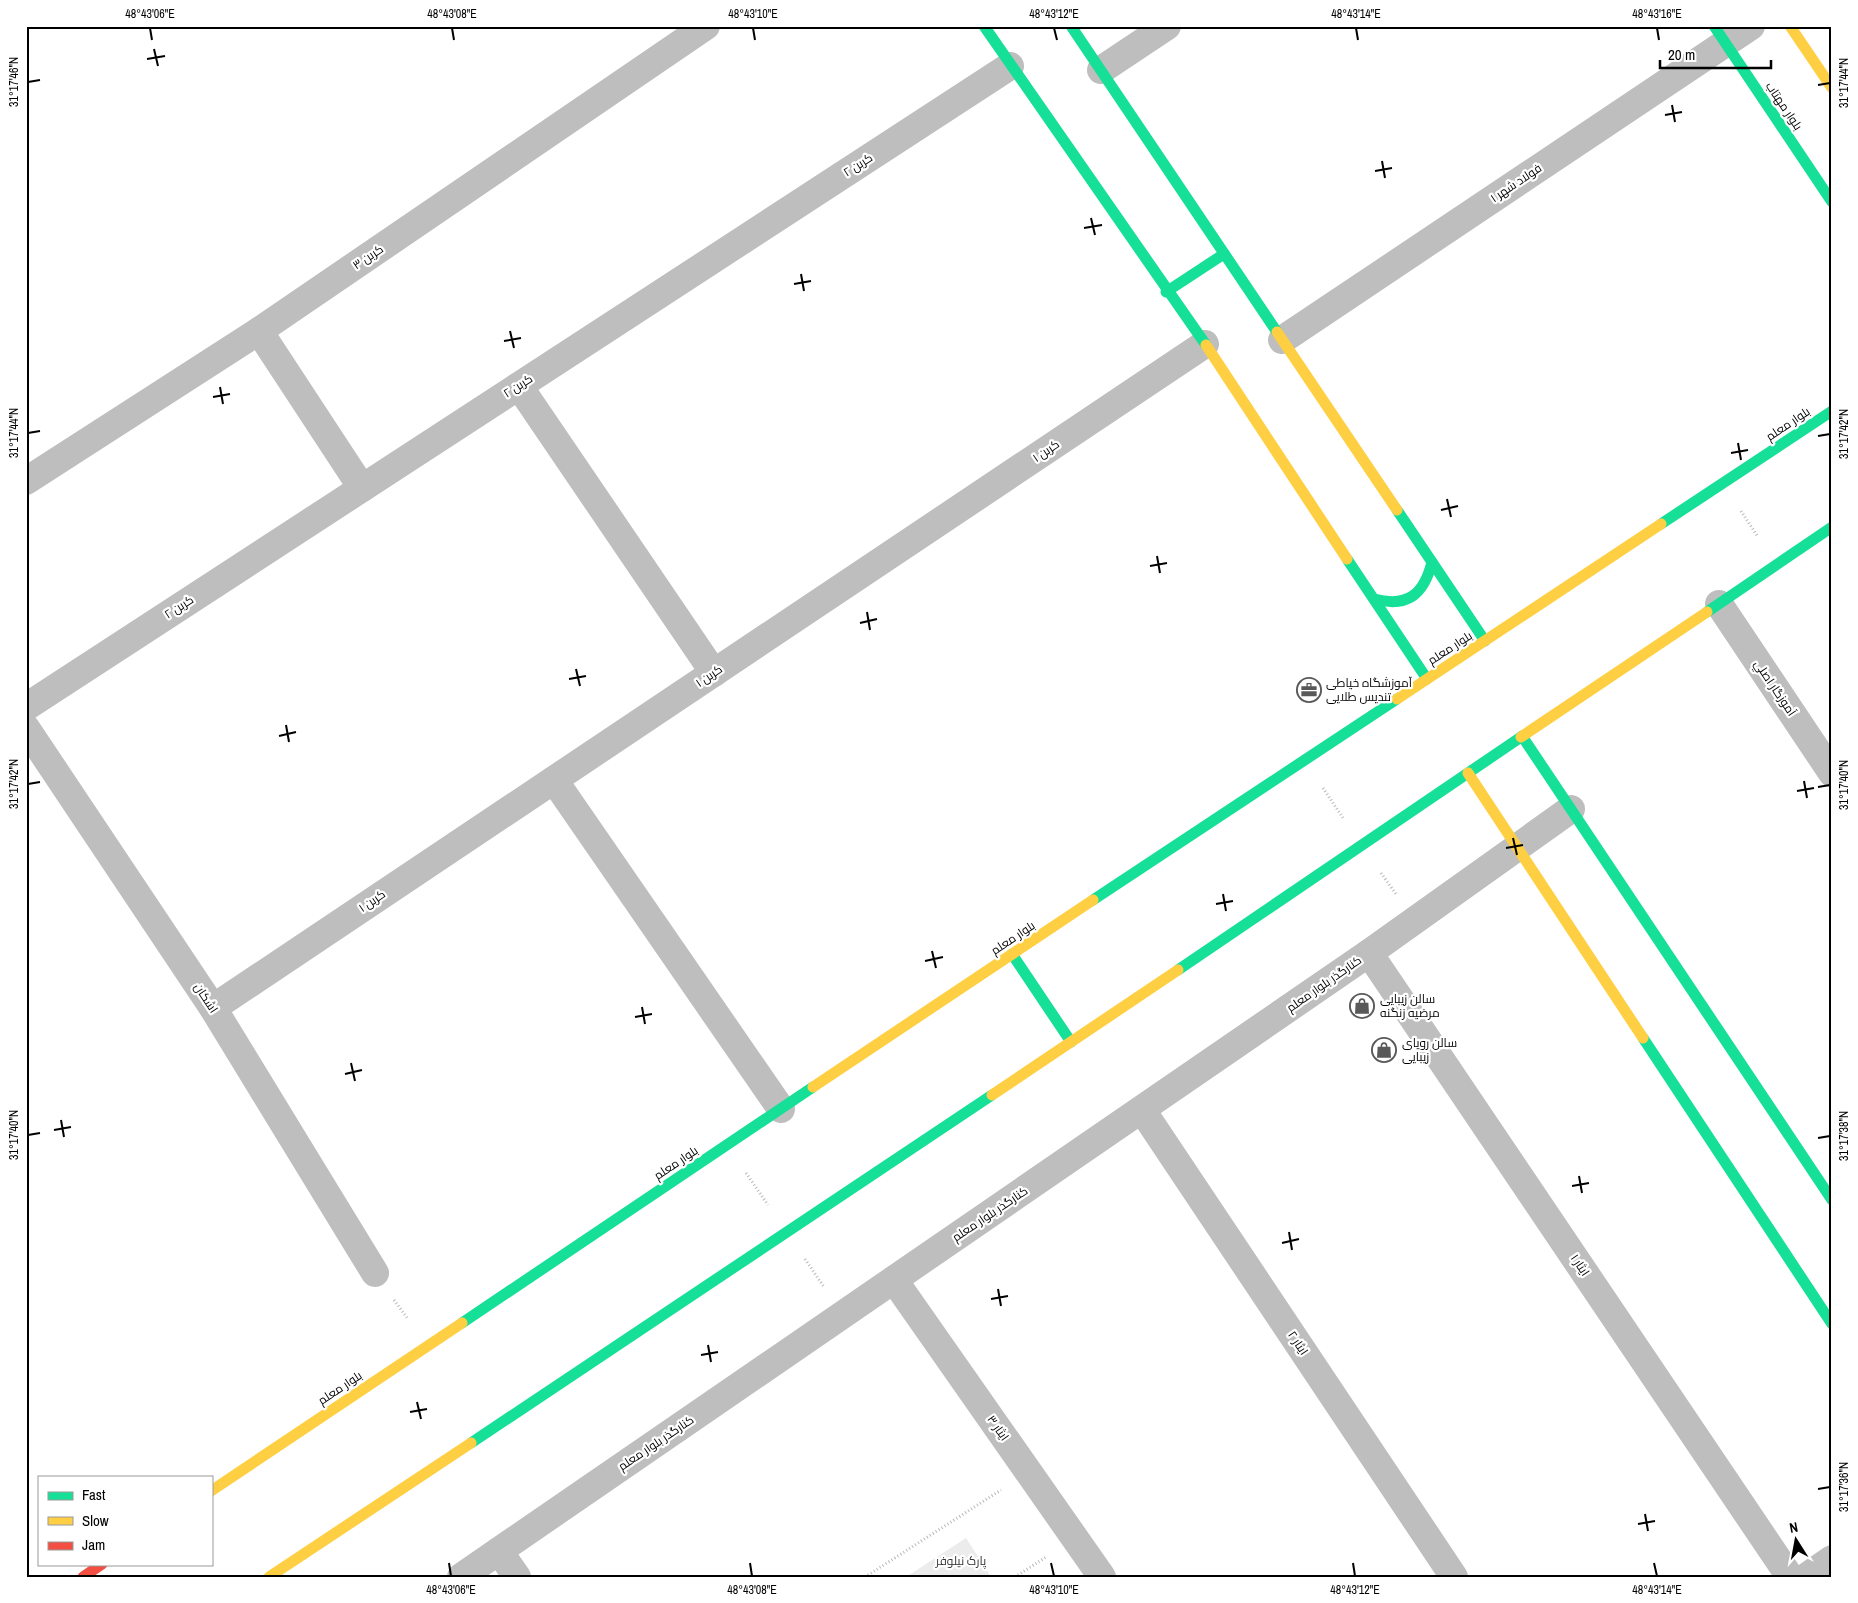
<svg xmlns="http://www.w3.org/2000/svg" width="1858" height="1603" font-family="'Archivo Narrow',Cairo,sans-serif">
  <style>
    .green { fill: #ececec }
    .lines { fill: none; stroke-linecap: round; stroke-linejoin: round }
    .path { stroke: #b9b9b9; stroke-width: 3; stroke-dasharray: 1 2.5; stroke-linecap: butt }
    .street { stroke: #bebebe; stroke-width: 28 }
    .fast { stroke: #16e098; stroke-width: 11 }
    .slow { stroke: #ffcf43; stroke-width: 11 }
    .jam { stroke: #f24e42; stroke-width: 11 }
    .ticks { fill: none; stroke: #000; stroke-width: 2 }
    .labels { text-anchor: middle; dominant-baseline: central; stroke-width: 4.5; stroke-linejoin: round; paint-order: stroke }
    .street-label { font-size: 12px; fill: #000; stroke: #fff }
    .poi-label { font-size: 12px; fill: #000; stroke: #fff; text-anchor: start }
    .park-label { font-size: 12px; fill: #333; stroke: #fff }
    .neatline { fill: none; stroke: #000; stroke-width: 2 }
    .ticks-label { font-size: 12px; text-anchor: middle; fill: #000 }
  </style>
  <rect width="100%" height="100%" fill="#fff"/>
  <polygon class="green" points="966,1538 991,1577 906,1577"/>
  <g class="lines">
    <g class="path">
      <polyline points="1741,511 1758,537"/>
      <polyline points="1323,788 1343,818"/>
      <polyline points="1381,873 1396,894"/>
      <polyline points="746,1173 768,1205"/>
      <polyline points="805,1259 824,1287"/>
      <polyline points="394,1300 408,1319"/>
      <polyline points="865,1577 1001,1490"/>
      <polyline points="1015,1577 1046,1557"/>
    </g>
    <g class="street">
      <polyline points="1101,70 1167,26"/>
      <polyline points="259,331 362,488"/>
      <polyline points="1282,340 1751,26"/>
      <polyline points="519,386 714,673"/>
      <polyline points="26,481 259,331 706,26"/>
      <polyline points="1719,604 1832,773"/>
      <polyline points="26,707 1010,66"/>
      <polyline points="26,728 213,1008 375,1273"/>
      <polyline points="554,780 781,1109"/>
      <polyline points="1369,953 1790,1577"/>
      <polyline points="213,1008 1205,344"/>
      <polyline points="1142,1110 1454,1577"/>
      <polyline points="894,1280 1102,1577"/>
      <polyline points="499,1551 517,1577"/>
      <polyline points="461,1577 1369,953 1571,809"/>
      <polyline points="1806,1577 1832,1559"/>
    </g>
    <g class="fast">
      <polyline points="984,26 1206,345"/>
      <polyline points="1071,26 1277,332"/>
      <polyline points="1714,26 1832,202"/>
      <polyline points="1166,292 1224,254"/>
      <polyline points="1397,510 1485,641"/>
      <polyline points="1661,524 1832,411"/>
      <polyline points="1347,559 1427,679"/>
      <path d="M1374 599C1408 608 1424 594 1432 562"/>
      <polyline points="1707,612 1832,527"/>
      <polyline points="1522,736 1832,1200"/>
      <polyline points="1093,900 1397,699"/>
      <polyline points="1012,954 1071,1042"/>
      <polyline points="1178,970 1521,737"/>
      <polyline points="1643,1038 1832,1324"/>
      <polyline points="462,1323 813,1087"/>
      <polyline points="471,1443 992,1095"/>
    </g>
    <g class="slow">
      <polyline points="1790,26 1832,88"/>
      <polyline points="1277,332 1397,510"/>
      <polyline points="1206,345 1347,559"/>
      <polyline points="1397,699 1661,524"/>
      <polyline points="1521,737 1707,612"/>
      <polyline points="1468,773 1643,1038"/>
      <polyline points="813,1087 1093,900"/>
      <polyline points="992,1095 1178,970"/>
      <polyline points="211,1491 462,1323"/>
      <polyline points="269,1577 471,1443"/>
    </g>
    <polyline class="jam" points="83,1577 102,1564"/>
  </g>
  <path class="ticks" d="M150 28 152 40M452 28 454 40M753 28 755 40M1054 28 1057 40M1356 28 1358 40M1657 28 1659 40M154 49 158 66M147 59 165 56M28 82 40 80M1818 85 1830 83M1672 105 1675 122M1665 115 1682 112M1382 161 1385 178M1375 171 1392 168M1091 218 1095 235M1084 228 1102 225M801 274 804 291M794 284 811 281M510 331 514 348M504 341 521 338M220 387 223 404M213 397 230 394M28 433 40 431M1818 436 1830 434M1738 443 1741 460M1731 453 1748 450M1447 499 1451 517M1441 510 1458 506M1157 556 1160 573M1150 566 1167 563M867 612 870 630M860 623 877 619M576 669 580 686M569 679 586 676M286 725 289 742M279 736 296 732M1804 781 1807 798M28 784 40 782M1818 787 1830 785M1797 791 1814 788M1513 838 1517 855M1506 848 1523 845M1223 894 1226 911M1216 904 1233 901M932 951 936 968M925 961 943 957M642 1007 645 1024M635 1017 652 1014M351 1063 355 1081M345 1074 362 1070M61 1120 64 1137M54 1130 71 1127M28 1135 40 1133M1818 1138 1830 1136M1579 1176 1582 1193M1572 1186 1589 1183M1289 1232 1292 1250M1282 1243 1299 1239M998 1289 1001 1306M991 1299 1008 1296M708 1345 711 1362M701 1355 718 1352M417 1402 421 1419M410 1412 427 1409M1818 1489 1830 1487M1645 1514 1648 1531M1638 1524 1655 1521M449 1563 451 1576M750 1563 752 1576M1051 1563 1054 1576M1353 1563 1355 1576M1654 1563 1657 1576"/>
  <defs>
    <symbol id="office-ring" viewBox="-11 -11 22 22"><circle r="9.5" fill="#fff" stroke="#595959" stroke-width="1.5"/><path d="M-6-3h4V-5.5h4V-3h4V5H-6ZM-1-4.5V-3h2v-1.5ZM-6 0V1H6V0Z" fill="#595959"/></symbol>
    <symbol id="shop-ring" viewBox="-11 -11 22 22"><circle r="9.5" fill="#fff" stroke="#595959" stroke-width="1.5"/><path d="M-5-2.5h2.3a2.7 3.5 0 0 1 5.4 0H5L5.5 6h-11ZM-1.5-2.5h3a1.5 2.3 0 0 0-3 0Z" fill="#595959"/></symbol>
  </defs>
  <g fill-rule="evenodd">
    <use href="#office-ring" x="1295" y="676" width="28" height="28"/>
    <use href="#shop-ring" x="1348" y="992" width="28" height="28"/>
    <use href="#shop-ring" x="1370" y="1036" width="28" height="28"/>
  </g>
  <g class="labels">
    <g class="street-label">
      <text transform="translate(1784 106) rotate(56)">بلوار مهتاب</text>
      <text transform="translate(858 165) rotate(-33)">کربن ۲</text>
      <text transform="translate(1516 183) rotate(-34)">فولاد شهر ۱</text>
      <text transform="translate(368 257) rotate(-34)">کربن ۳</text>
      <text transform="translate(518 386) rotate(-33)">کربن ۲</text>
      <text transform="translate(1788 424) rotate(-34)">بلوار معلم</text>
      <text transform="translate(1046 451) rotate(-34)">کربن ۱</text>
      <text transform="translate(179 607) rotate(-33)">کربن ۲</text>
      <text transform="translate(1450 648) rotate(-33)">بلوار معلم</text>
      <text transform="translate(709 676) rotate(-34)">کربن ۱</text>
      <text transform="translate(1775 688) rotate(56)">آموزگار اصلي</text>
      <text transform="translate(372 901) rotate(-34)">کربن ۱</text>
      <text transform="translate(1013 938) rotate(-34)">بلوار معلم</text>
      <text transform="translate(1324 984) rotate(-35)">کنارگذر بلوار معلم</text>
      <text transform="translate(206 998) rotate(57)">اشکان</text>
      <text transform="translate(676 1163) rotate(-34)">بلوار معلم</text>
      <text transform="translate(990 1214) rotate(-34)">کنارگذر بلوار معلم</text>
      <text transform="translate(1580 1265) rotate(56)">ایثار ۱</text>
      <text transform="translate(1298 1343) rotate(56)">ایثار ۲</text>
      <text transform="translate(340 1388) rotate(-34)">بلوار معلم</text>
      <text transform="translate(998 1428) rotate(55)">ایثار ۳</text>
      <text transform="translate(656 1443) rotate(-34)">کنارگذر بلوار معلم</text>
    </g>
    <g class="poi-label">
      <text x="1326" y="683">آموزشگاه خیاطی<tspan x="1326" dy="14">تندیس طلایی</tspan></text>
      <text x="1380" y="999">سالن زیبایی<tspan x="1380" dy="14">مرضیه زنگنه</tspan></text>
      <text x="1402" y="1043">سالن رویای<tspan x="1402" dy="14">زیبایی</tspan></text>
    </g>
    <g class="park-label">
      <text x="961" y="1561">پارک نیلوفر</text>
    </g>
  </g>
  <rect width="1858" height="1603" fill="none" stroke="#ffffff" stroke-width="55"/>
  <rect x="38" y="1476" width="175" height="90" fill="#ffffff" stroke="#999999"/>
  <rect x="48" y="1492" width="25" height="8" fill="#16e098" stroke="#999999"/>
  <text x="82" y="1500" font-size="15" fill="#000000">Fast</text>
  <rect x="48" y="1517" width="25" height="8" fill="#ffcf43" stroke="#999999"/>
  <text x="82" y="1526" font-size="15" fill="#000000">Slow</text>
  <rect x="48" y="1542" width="25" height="8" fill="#f24e42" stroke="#999999"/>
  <text x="82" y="1550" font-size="15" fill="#000000">Jam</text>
  <g transform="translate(1796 1540) rotate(349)" stroke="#ffffff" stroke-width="4" paint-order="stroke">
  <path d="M0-4L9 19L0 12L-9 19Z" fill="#000000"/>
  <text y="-8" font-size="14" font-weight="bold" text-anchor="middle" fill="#000000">N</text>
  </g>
  <path d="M1660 60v8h111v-8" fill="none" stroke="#000000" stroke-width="2.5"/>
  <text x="1668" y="60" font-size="15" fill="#000000" stroke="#ffffff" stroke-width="4" paint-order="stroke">20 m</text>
  <rect x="28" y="28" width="1802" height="1548" class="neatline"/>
  <g class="ticks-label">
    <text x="150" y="18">48°43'06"E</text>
    <text x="452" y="18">48°43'08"E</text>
    <text x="753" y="18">48°43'10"E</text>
    <text x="1054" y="18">48°43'12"E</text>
    <text x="1356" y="18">48°43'14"E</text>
    <text x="1657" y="18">48°43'16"E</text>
    <text transform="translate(14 82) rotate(-90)" y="4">31°17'46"N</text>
    <text transform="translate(1844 83) rotate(-90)" y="4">31°17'44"N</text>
    <text transform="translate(14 433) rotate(-90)" y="4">31°17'44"N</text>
    <text transform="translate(1844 434) rotate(-90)" y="4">31°17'42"N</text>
    <text transform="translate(14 784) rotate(-90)" y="4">31°17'42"N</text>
    <text transform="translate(1844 785) rotate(-90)" y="4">31°17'40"N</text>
    <text transform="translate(14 1135) rotate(-90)" y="4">31°17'40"N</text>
    <text transform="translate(1844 1136) rotate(-90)" y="4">31°17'38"N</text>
    <text transform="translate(1844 1487) rotate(-90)" y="4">31°17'36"N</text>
    <text x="451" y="1594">48°43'06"E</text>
    <text x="752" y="1594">48°43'08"E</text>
    <text x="1054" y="1594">48°43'10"E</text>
    <text x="1355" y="1594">48°43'12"E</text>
    <text x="1657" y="1594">48°43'14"E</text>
  </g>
</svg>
